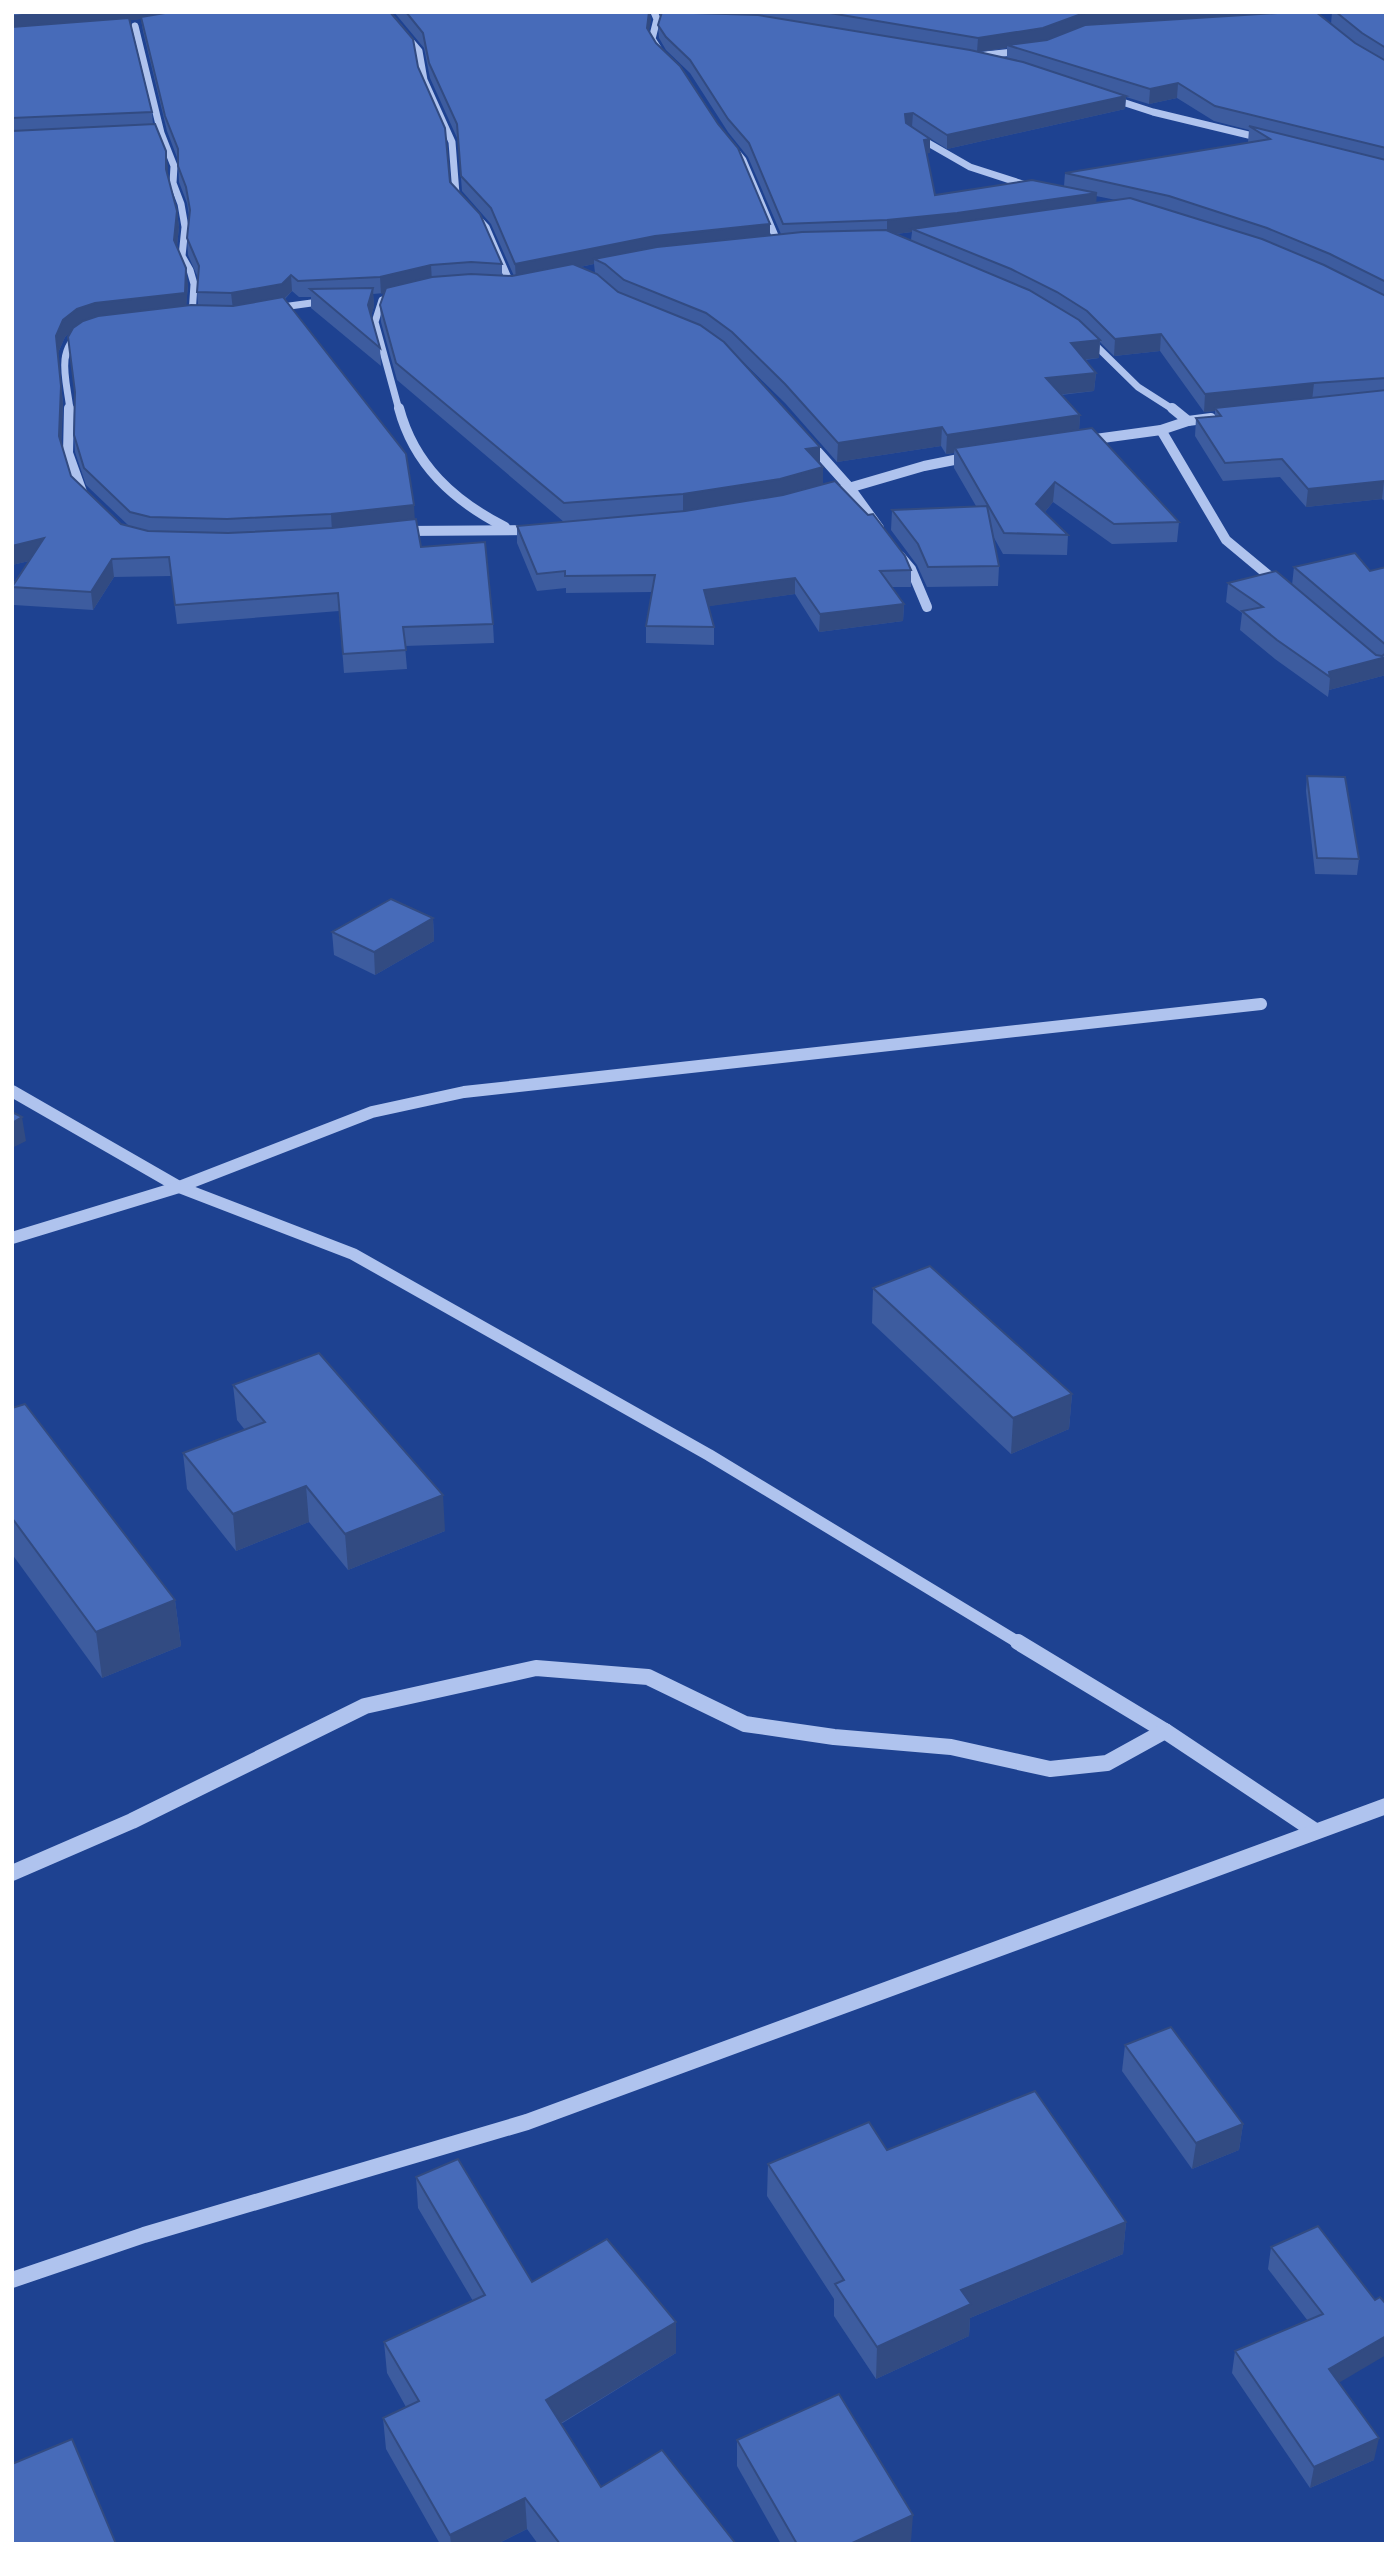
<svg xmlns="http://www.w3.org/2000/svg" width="1398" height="2556" font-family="Inter,sans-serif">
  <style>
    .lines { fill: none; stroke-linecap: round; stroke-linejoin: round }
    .minor-far3 { stroke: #afc3ee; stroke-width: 7 }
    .minor-far2 { stroke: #afc3ee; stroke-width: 10 }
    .minor-far1 { stroke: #afc3ee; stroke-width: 12 }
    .minor { stroke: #afc3ee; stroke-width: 16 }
    .wall { fill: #3d5c9f; fill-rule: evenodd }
    .shaded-wall { fill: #324b82 }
    .building { fill: #476bb9; stroke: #324b82; stroke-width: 2 }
  </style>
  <rect width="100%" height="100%" fill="#1e4291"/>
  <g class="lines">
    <g class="minor-far3">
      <polyline points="386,12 419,51 424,80 452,142 456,194 462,201"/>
      <polyline points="654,12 657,19 652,39 659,50"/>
      <polyline points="135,26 161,133 174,166 173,183 181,204 185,227 182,256 190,270 194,284 192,315"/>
      <polyline points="975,56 1023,51"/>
      <polyline points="1110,98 1153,112 1265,139"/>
      <polyline points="916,136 970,167 1029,186"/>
      <polyline points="733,148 743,160 779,245"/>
      <polyline points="474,214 486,227 512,287"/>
      <polyline points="382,300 375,322 399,410"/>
      <polyline points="275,308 326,301"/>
      <polyline points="1087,337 1138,387 1174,410"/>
      <path d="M70 410C67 381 55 351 81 332"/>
    </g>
    <g class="minor-far2">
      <polyline points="69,408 68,453 82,492"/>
      <path d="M399 408C414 465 454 501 505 527"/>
      <polyline points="1172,408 1188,421"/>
      <polyline points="1161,430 1226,540 1279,584"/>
      <polyline points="1088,440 1161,430 1188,421 1211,418"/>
      <polyline points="809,442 850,488 879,528"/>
      <polyline points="828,494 924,466 969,457"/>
      <polyline points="404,531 532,530"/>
      <polyline points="900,556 911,569 927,607"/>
    </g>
    <g class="minor-far1">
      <polyline points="12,1091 179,1187 353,1254 709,1455 1021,1644"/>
      <polyline points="12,1238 179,1187 372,1112 464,1092 1261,1004"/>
    </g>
    <g class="minor">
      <polyline points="1018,1642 1165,1731 1315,1831"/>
      <polyline points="12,1873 132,1821 365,1706 536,1668 648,1677 745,1724 834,1737 951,1747 1050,1769 1107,1763 1165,1731"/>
      <polyline points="12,2280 144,2235 527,2122 1386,1806"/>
    </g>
  </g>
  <g class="wall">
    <path d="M12 12H390L418 67 450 182 502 264V276H514L491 224 462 191 458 140 430 78 424 48 394 12H650L649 31 770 224V235L781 234 748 157 728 132 690 73 666 50 659 38 658 25 661 13 660 12H1316L1331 24 1332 12H1386V502L1382 499 1306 507 1280 477 1223 481 1195 436 1196 418 1215 417V411L1204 412 1160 351 1114 356 1100 342 1099 358 1085 360 1096 373 1094 391 1061 395 1080 415 1079 430 1179 522 1177 542 1112 544 1053 502 1045 512 1068 535 1067 555 1003 554 993 536 999 566 998 586 927 587 917 565 891 530 892 510 976 506 954 468V453L946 454 941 446 837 462 785 403 730 349 820 463 823 484 911 570V587H892L904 604 903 621 819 632 795 594 708 606 714 627V645L646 643V626L652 592 566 593V588L537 591 517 543V526L564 522 397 380 381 322 380 305 384 293 373 294 374 306 371 316 380 348 381 366 311 308V297H299L292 291 285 299 415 519 421 547 493 624 494 643 405 646 407 669 344 673 339 611 177 624 171 576 114 577 93 610 14 605 12 585 29 561 12 565ZM141 19 143 31 167 131 178 160 179 182 187 203 189 215 187 238 188 255 198 278 197 292 198 305 186 306 188 285 177 246 179 227 177 211 167 175 166 151 153 124 152 112 129 20ZM1007 48V58L980 52 995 50ZM1126 97 1149 104 1177 98 1214 121 1249 130 1248 142 1249 143 1065 173 1064 186 935 195 927 153H930L912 127 947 149 1125 109ZM1096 196 1116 200 1096 203ZM912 232 911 240 896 234ZM594 264 595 273 580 267ZM71 332 75 392 74 435 75 452 86 485 128 525 121 524 71 476 61 444 63 404 58 353 65 337Z"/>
    <polygon points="1294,567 1370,571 1386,567 1386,675 1329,690 1328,697 1275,659 1240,630 1242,613 1226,602 1228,583 1292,585"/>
    <polygon points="1307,776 1359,859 1357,875 1315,874 1306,791"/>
    <polygon points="433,918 434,941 375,975 334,955 332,932"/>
    <polygon points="873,1288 1072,1394 1069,1429 1011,1454 872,1323"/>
    <polygon points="233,1385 445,1531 348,1570 309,1522 236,1551 187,1489 183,1453 245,1430 237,1420"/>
    <polygon points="12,1408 175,1600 181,1646 102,1678 12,1554"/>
    <polygon points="1125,2045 1243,2124 1239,2150 1192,2169 1122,2071"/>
    <polygon points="887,2150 1126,2222 1123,2254 970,2318 969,2336 876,2379 834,2316 834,2299 767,2196 768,2164"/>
    <polygon points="416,2177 532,2282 676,2353 561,2424 601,2487 736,2544 538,2544 527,2529 497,2544 440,2544 386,2449 383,2418 406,2407 387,2373 384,2342 473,2301 418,2208"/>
    <polygon points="1318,2226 1339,2383 1374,2460 1310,2488 1232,2373 1235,2351 1308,2321 1268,2269 1271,2247"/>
    <polygon points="737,2440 911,2541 905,2544 781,2544 737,2466"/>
  </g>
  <g class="shaded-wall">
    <polygon points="53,12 187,12 134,20 12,30 12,16"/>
    <polygon points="649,12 650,12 651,20 647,42 647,28"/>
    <polygon points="1100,12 1314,12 1043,43 1007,45 1007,48 977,52 978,38 1084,13"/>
    <polygon points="1178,83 1177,98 1149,104 1150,89"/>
    <polygon points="1126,96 1125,109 947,149 947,135"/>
    <polygon points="913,113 912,127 904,128 905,114"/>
    <polygon points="930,139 930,153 924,154 924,140"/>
    <polygon points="166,151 168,167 167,185 166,169"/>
    <polygon points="1097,193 1096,207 912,229 912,232 887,235 887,220"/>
    <polygon points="177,211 179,227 176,256 174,240"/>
    <polygon points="770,224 770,240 594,259 594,264 516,280 515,264 655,236"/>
    <polygon points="431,265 432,282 381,294 380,277"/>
    <polygon points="186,268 188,285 186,310 79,326 65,337 58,353 63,404 61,453 59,436 56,336 63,320 77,309"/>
    <polygon points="291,275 292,291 283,300 233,310 231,293"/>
    <polygon points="373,288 374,306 369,324 368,305"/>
    <polygon points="1161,334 1160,351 1114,356 1115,339"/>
    <polygon points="1100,340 1099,358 1069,361 1071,343"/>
    <polygon points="1096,373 1094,391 1045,396 1046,378"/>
    <polygon points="1314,383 1312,401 1215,408 1215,411 1204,412 1205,394"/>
    <polygon points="1080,415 1079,434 955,448 954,453 946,454 947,435"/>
    <polygon points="942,427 941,446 837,462 838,443"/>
    <polygon points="820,447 820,465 806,449"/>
    <polygon points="823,467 823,485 779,497 683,513 683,494"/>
    <polygon points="1384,481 1382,499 1306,507 1308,489"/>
    <polygon points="1055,482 1053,502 1035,524 1036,504"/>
    <polygon points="414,505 415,523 332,532 331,514"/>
    <polygon points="44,538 46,557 12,565 12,546"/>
    <polygon points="112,559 114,577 93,610 91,592"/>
    <polygon points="795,578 795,594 704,607 704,590"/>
    <polygon points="904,604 903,621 819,632 820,614"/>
    <polygon points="1386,657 1386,675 1329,690 1330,677 1329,672"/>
    <polygon points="433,918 434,941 375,975 374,952"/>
    <polygon points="22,1117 26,1141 12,1148 12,1123"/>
    <polygon points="1072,1394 1069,1429 1011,1454 1013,1418"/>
    <polygon points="306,1486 309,1522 236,1551 233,1514"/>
    <polygon points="443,1495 445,1531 348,1570 345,1534"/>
    <polygon points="175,1600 181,1646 102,1678 96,1632"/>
    <polygon points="1243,2124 1239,2150 1192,2169 1196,2143"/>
    <polygon points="1126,2222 1123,2254 970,2318 969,2336 876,2379 877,2347 961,2290"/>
    <polygon points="676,2322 676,2353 548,2431 546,2400"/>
    <polygon points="1386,2336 1386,2355 1325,2391 1329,2369"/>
    <polygon points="1379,2438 1374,2460 1310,2488 1314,2467"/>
    <polygon points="525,2498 527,2529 497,2544 451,2544 450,2535"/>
    <polygon points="913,2515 911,2541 905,2544 850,2544"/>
  </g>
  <g class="building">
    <polygon points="12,12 53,12 12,16"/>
    <polygon points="171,12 390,12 413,39 418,67 445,128 450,182 480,214 502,264 471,262 431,265 380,277 298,281 291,275 282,284 231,293 197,292 199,266 187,238 190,210 186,187 178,166 178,149 165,116 141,17"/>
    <polygon points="406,12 649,12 647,28 656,43 680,66 718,124 738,148 770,224 655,236 515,264 491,208 461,176 457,124 429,63 423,33"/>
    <polygon points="662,12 758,15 970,50 1023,62 1126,96 947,135 913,113 905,114 906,123 930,139 924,140 935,195 1032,180 1097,193 957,213 887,220 783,224 749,143 728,119 690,60 666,37 658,25"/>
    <polygon points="824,12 1100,12 1084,13 1043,28 978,38"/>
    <polygon points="1292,12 1316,12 1355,43 1386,61 1386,148 1215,106 1178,83 1150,89 1007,45 1047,40 1085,25"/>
    <polygon points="1336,12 1386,12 1386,48 1362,33"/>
    <polygon points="129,18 152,112 12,118 12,27"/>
    <polygon points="155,124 166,151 166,169 177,211 174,240 186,268 185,293 95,303 77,309 63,320 56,336 61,386 59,436 71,476 121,524 148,531 228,533 332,528 416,519 421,547 485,542 493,624 403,627 406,650 343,654 338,593 175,605 169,557 112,559 91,592 12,587 44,538 12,546 12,131"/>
    <polygon points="1249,126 1386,160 1386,282 1330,254 1267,228 1169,196 1065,173 1270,139"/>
    <polygon points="1130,198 1262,239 1324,265 1386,296 1386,378 1314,383 1205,394 1161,334 1115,339 1087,311 1057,292 1011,269 912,229"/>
    <polygon points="886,230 1029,290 1079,320 1100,340 1071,343 1096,373 1046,378 1080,415 947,435 942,427 838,443 785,384 732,332 706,313 624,280 605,264 594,259 657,247 802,232"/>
    <polygon points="573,264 597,274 618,292 700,325 724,342 820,447 806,449 823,467 780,479 683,494 564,503 396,363 380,305 386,288 432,277 471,274 512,276"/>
    <polygon points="373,288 368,305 380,348 310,289"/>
    <polygon points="283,297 406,454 414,505 331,514 227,519 150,517 130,512 84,468 74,435 75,392 68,337 73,328 83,321 98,316 191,305 233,306"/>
    <polygon points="1386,390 1386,482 1384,481 1308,489 1282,459 1225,463 1196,418 1221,416 1215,408"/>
    <polygon points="1092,428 1179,522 1114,524 1055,482 1036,504 1068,535 1004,533 955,448"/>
    <polygon points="835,481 868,515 873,514 905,556 911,570 880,571 904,604 820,614 795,578 704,590 714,627 646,626 655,575 565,576 565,571 537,574 517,526 685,511 783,495"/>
    <polygon points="987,506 999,566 928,567 918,544 892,510"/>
    <polygon points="1355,553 1370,571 1386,567 1386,645 1294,567"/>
    <polygon points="1276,571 1376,655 1382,656 1386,653 1386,657 1329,672 1330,677 1277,640 1242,611 1263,607 1228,583"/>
    <polygon points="1307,776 1345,777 1359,859 1317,858"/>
    <polygon points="391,899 433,918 374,952 332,932"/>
    <polygon points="12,1112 22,1117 12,1123"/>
    <polygon points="930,1266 1072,1394 1013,1418 873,1288"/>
    <polygon points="319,1353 443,1495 345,1534 306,1486 233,1514 183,1453 265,1422 233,1385"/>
    <polygon points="25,1404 175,1600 96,1632 12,1518 12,1408"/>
    <polygon points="1171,2027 1243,2124 1196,2143 1125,2045"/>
    <polygon points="1035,2091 1126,2222 961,2290 971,2304 877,2347 835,2284 844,2280 768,2164 869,2122 887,2150"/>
    <polygon points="458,2159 532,2282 607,2239 676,2322 546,2400 601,2487 662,2450 736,2544 560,2544 525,2498 450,2535 383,2418 419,2401 384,2342 485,2295 416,2177"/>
    <polygon points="1318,2226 1375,2300 1380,2297 1386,2304 1386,2336 1329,2369 1379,2438 1314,2467 1235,2351 1323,2314 1271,2247"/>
    <polygon points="839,2394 913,2515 850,2544 797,2544 737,2440"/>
    <polygon points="72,2439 116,2544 12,2544 12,2464"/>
  </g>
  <rect width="1398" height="2556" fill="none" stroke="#ffffff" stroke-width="28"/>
</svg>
